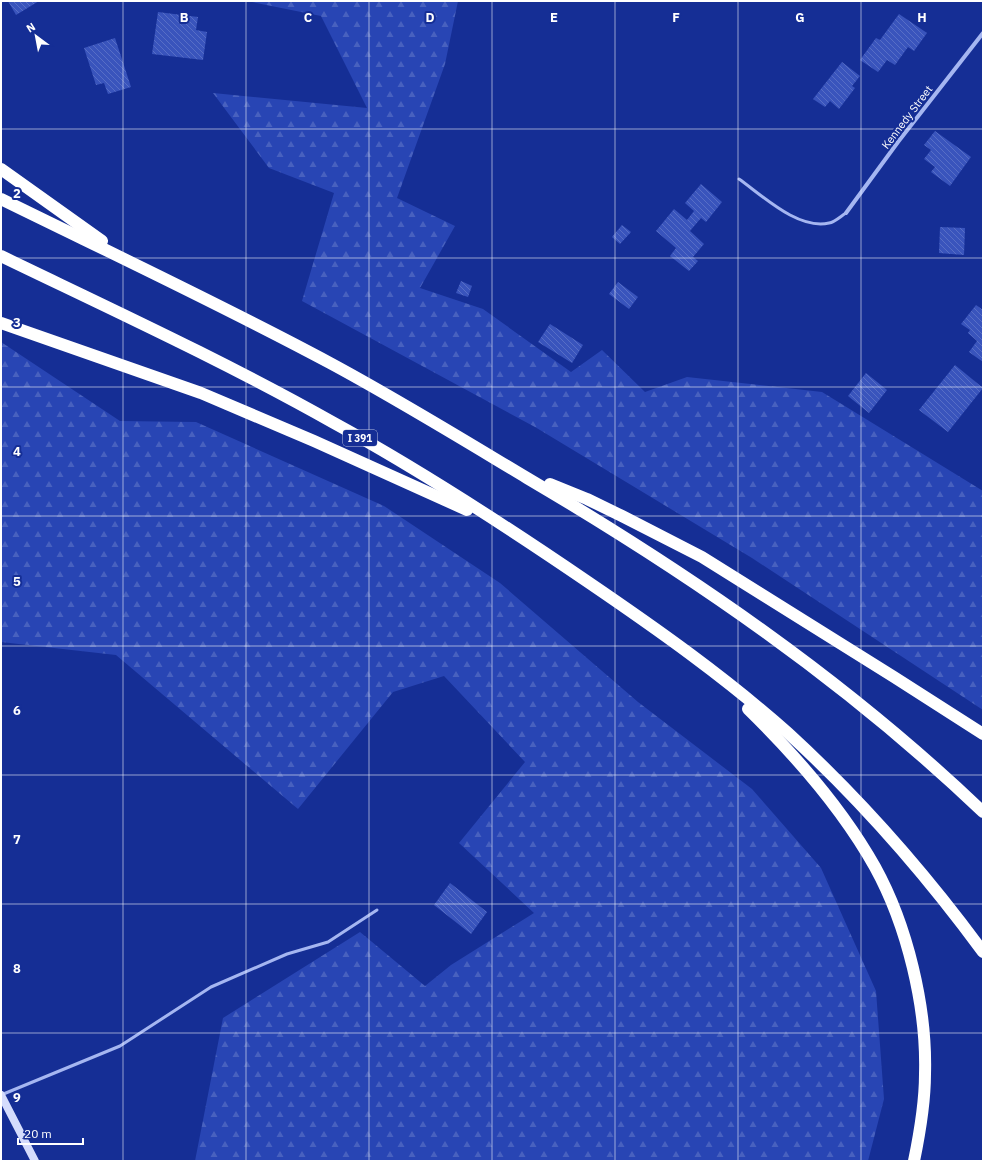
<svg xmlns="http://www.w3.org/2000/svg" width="984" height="1162" font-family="'IBM Plex Sans',sans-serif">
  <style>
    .forest { fill: url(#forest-firs) }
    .building { fill: url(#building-back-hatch) }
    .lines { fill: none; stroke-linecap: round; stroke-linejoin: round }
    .lane { stroke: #a5b6f1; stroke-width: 3 }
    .street { stroke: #a5b6f1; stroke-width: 4 }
    .secondary { stroke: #d4dcfc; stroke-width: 8 }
    .highway { stroke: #fff; stroke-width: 12 }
    .grid { fill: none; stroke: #fff; stroke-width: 1; stroke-opacity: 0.55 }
    .labels { text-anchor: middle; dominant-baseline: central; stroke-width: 4; stroke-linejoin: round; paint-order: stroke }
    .shield { fill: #152e95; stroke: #b9c0df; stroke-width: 1 }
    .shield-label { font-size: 10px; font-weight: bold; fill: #fff }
    .street-label { font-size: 11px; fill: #fff; stroke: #152e95 }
    .grid-label { font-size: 13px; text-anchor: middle; font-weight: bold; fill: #fff; stroke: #152e95; stroke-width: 4; stroke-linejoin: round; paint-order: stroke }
  </style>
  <defs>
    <pattern id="forest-firs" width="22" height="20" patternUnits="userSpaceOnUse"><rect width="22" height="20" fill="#2845b4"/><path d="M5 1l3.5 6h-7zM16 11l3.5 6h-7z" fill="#4861bf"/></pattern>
    <pattern id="building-back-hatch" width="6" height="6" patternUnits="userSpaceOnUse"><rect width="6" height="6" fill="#3954bc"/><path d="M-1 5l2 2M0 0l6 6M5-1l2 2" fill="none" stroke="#576ec6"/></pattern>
  </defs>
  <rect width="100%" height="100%" fill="#152e95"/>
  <g class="forest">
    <polygon points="247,1 458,1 445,64 397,198 455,226 420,288 483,309 571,372 602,350 645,392 687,377 822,392 983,491 983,710 752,558 535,427 302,301 334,193 269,168 213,93 367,108 321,16"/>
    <polygon points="1,342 120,421 196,422 384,506 500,583 638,702 752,789 821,868 876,991 884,1099 868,1161 195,1161 223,1018 360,932 425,986 451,965 534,913 459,843 525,762 444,676 393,692 298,809 116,655 1,642"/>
  </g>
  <g class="building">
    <polygon points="8,1 39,1 16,15"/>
    <polygon points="158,12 198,17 196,30 207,32 203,60 152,54"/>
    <polygon points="899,14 927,33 914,51 908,47 895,65 887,60 878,72 860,60 876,38 880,40"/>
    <polygon points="115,38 131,87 108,94 104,83 96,85 84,48"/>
    <polygon points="842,62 860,76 852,86 855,88 839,109 830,101 825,107 813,99"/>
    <polygon points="935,131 971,157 950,186 931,172 935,167 924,159 931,150 924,145"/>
    <polygon points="701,184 722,202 706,222 701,218 690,231 704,244 693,257 698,261 689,271 670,256 676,248 656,231 674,209 687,220 694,211 685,203"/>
    <polygon points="622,225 631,232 620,244 612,237"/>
    <polygon points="940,227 965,228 964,255 939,253"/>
    <polygon points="461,281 472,286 468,297 456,293"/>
    <polygon points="618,282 638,297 629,309 609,294"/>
    <polygon points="976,305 983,310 983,362 969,352 977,341 968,333 970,330 961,324"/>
    <polygon points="550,324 583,345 572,363 538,342"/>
    <polygon points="955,365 983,388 948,432 919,410"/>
    <polygon points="866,373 887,390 869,413 848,396"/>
    <polygon points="450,883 487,912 471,934 434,905"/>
  </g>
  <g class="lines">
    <g class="lane">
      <path d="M739 179C763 196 798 230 829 223 835 222 841 216 846 213"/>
      <polyline points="1,1095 120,1046 211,987 287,954 328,942 377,910"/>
    </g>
    <polyline class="street" points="846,213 898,142 983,33"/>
    <polyline class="secondary" points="1,1095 35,1161"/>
    <g class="highway">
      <polyline points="1,169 102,241"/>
      <path d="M1 199C111 253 222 305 330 363 397 399 462 439 527 478 690 574 846 681 983 812"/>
      <path d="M1 256C113 310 226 362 334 423 422 471 506 526 588 582 657 629 725 677 788 733 860 799 925 873 983 952"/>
      <polyline points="1,323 201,393 314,441 467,510"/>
      <polyline points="550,484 587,499 622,516 702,557 894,677 983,734"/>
      <path d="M748 709C794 754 843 810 875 867 907 925 927 1007 925 1074 925 1103 920 1132 914 1161"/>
    </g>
  </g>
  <path class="grid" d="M123 1V1161M246 1V1161M369 1V1161M492 1V1161M615 1V1161M738 1V1161M861 1V1161M1 129H983M1 258H983M1 387H983M1 516H983M1 646H983M1 775H983M1 904H983M1 1033H983"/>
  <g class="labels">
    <rect class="shield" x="343" y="430" width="34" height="16" rx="3"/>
    <g class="shield-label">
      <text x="360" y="438">I 391</text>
    </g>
    <g class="street-label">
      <text transform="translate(907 117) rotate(-53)">Kennedy Street</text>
    </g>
  </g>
  <g class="grid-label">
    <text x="184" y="22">B</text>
    <text x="308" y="22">C</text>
    <text x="430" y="22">D</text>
    <text x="554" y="22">E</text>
    <text x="676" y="22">F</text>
    <text x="800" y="22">G</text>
    <text x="922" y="22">H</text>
    <text x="17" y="198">2</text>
    <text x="17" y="327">3</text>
    <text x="17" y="456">4</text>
    <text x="17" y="586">5</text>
    <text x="17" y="715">6</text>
    <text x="17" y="844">7</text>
    <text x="17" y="973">8</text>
    <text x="17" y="1102">9</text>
  </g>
  <rect width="984" height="1162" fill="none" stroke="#ffffff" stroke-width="4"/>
  <g transform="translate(36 36) rotate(328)" stroke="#152e95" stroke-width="3" paint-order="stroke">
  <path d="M0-3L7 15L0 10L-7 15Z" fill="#ffffff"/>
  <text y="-6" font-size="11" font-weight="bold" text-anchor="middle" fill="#ffffff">N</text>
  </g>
  <path d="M18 1138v6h65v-6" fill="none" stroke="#ffffff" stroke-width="2"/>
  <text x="24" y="1138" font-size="12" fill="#ffffff" stroke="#152e95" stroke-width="3" paint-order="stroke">20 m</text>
</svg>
